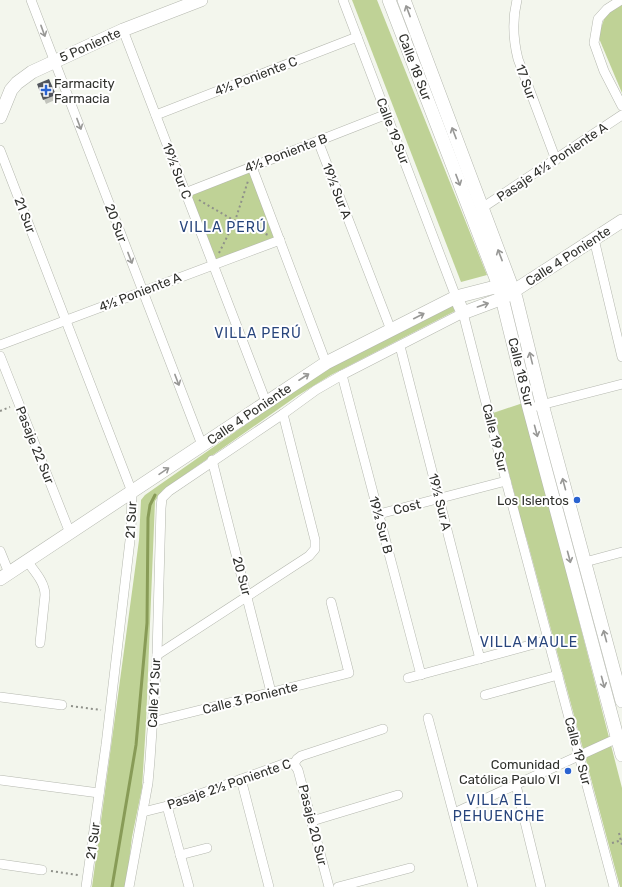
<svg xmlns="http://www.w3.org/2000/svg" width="622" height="887" font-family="Rubik,sans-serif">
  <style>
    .green { fill: #bfd296 }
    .shadow { fill: #0003 }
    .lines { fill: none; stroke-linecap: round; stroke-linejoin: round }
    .stream { stroke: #889b57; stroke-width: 3 }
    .building { fill: #52565d }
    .street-casing { stroke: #b5b8af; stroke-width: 10 }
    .secondary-casing { stroke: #b5b8af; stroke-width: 14 }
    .path { stroke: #8f918a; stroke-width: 2; stroke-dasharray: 2 3; stroke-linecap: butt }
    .street { stroke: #fff; stroke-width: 9 }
    .secondary { stroke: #fff; stroke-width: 13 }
    .oneway { stroke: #989896 }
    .poi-dot { fill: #2a63d0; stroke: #fff; stroke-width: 1.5 }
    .labels { text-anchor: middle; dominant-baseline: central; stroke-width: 4; stroke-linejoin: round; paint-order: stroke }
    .street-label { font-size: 13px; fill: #30312d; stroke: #fff }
    .poi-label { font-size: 13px; fill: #30312d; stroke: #fff; text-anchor: end }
    .neighbourhood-label { font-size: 14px; letter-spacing: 1px; fill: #28457c; stroke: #fff }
  </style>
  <rect width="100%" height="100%" fill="#f3f6ed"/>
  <g class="green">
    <polygon points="352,0 377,0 487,275 461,282"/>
    <polygon points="622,3 622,93 598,36 606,14"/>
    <polygon points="253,169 279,238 217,262 190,193"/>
    <polygon points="452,305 455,311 331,375 297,396 163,490 155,501 146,722 142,788 132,837 126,887 92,887 139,540 141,500 145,495 328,367"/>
    <polygon points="523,403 622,788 622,887 620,887 527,540 517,509 518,507 493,413"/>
  </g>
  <polygon class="shadow" points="49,80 57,99 46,104 38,84"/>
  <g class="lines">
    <polyline class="stream" points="112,887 136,745 147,623 148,518 150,505 155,495"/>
  </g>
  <polygon class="building" points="49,79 56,95 43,100 37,84"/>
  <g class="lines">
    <defs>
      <g id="street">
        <polyline points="31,0 202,445"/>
        <polyline points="343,0 456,297"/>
        <path d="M517 0C512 20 513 39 518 59L556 160"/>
        <polyline points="621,0 607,9 598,19 594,43 604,71 622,106"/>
        <polyline points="123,30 266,402"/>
        <polyline points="156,115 357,37"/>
        <polyline points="318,141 391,330"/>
        <polyline points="0,150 132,492 131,532 106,745 86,887"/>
        <polyline points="252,167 326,363"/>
        <polyline points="185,193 387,114"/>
        <polyline points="482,208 622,115"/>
        <polyline points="594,239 622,357"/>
        <polyline points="0,345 280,240"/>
        <polyline points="400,346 480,659"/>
        <polyline points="0,356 70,533"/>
        <polyline points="342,375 421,675"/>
        <polyline points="537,406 622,384"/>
        <polyline points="212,460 271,692"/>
        <polyline points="379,514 506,481"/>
        <polyline points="0,551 9,573"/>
        <path d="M27 561C34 571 45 582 45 595L40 643"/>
        <polyline points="585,562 622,552"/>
        <polyline points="157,655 309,556 315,549 315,540 283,414"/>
        <polyline points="408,678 549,640"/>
        <polyline points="485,695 558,675"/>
        <polyline points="0,697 62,705"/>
        <polyline points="428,718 473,887"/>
        <polyline points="152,722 349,673 331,602"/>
        <polyline points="294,764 298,770 329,887"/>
        <polyline points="294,764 297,759 301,756 383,729"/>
        <polyline points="241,779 269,887"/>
        <polyline points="0,780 99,793"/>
        <polyline points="516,785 541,887"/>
        <polyline points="167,806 189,887"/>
        <polyline points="143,812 167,806 286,763 294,764"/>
        <polyline points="454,813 622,736"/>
        <polyline points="312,821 398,795"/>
        <polyline points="180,855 207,848"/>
        <polyline points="0,864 42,870"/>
        <polyline points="129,887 148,783 150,760 157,655 161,508 162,498 169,491 283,414 316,390 342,375 463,313 506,481 614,887"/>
        <polyline points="338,887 410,868"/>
      </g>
      <g id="secondary">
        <polyline points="389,0 499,286 529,408 622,755"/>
        <polyline points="404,0 516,298 542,404 622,701"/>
        <polyline points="0,117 11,90 17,83 32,72 123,30 201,0"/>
        <polyline points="456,297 463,313 503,298 622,221"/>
        <polyline points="0,579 326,363 456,297 499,286 507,289"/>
      </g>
    </defs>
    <use href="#street" class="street-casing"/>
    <use href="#secondary" class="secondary-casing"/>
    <g class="path">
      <polyline points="199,200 235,221 268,235"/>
      <polyline points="219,253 235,221 248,181"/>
      <polyline points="0,411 10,407"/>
      <polyline points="71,706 101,710"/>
      <polyline points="619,833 622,845"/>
      <polyline points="612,843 622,840"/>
      <polyline points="51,871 78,875"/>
    </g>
    <use href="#street" class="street"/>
    <use href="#secondary" class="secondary"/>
  </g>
  <defs><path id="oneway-shaft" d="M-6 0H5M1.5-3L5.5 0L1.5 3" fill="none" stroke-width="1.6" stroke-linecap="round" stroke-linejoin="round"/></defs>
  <g class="oneway">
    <use href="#oneway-shaft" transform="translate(408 11) rotate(-111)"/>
    <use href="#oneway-shaft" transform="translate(43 31) rotate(70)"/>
    <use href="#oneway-shaft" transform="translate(79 124) rotate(69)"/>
    <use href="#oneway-shaft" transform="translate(454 133) rotate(-111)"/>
    <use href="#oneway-shaft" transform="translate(458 180) rotate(69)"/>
    <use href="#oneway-shaft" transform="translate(500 255) rotate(-111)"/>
    <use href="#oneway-shaft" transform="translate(130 258) rotate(69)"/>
    <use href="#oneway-shaft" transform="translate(483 305) rotate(-19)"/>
    <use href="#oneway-shaft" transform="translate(419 316) rotate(-27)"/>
    <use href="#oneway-shaft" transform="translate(531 358) rotate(-104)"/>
    <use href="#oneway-shaft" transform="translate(304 377) rotate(-33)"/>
    <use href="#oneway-shaft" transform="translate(177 380) rotate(69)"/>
    <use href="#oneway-shaft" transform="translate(536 431) rotate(75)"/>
    <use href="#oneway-shaft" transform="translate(164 471) rotate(-34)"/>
    <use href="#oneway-shaft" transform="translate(564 484) rotate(-105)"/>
    <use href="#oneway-shaft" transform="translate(569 557) rotate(75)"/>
    <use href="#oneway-shaft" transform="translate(605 636) rotate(-105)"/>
    <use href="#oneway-shaft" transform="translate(603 682) rotate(75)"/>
  </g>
  <g class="poi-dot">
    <path d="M44 84h4v4h4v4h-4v4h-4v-4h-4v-4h4z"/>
    <circle cx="577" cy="500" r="4"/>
    <circle cx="568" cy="771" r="4"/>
  </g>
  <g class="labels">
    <g class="street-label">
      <text transform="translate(90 45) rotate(-24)">5 Poniente</text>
      <text transform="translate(415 67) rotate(69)">Calle 18 Sur</text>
      <text transform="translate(256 76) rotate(-21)">4½ Poniente C</text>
      <text transform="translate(526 82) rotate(70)">17 Sur</text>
      <text transform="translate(393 131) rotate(69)">Calle 19 Sur</text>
      <text transform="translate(286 153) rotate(-21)">4½ Poniente B</text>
      <text transform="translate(552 162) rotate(-34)">Pasaje 4½ Poniente A</text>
      <text transform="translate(177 171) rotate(69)">19½ Sur C</text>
      <text transform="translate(337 191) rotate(69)">19½ Sur A</text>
      <text transform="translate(25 215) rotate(69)">21 Sur</text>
      <text transform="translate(116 223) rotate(69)">20 Sur</text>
      <text transform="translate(568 256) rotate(-33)">Calle 4 Poniente</text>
      <text transform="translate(140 292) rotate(-21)">4½ Poniente A</text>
      <text transform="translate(521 372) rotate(76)">Calle 18 Sur</text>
      <text transform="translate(249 414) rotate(-34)">Calle 4 Poniente</text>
      <text transform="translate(495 438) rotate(76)">Calle 19 Sur</text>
      <text transform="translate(35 445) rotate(68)">Pasaje 22 Sur</text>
      <text transform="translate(440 502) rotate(76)">19½ Sur A</text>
      <text transform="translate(407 507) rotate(-14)">Cost</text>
      <text transform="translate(131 520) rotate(-87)">21 Sur</text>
      <text transform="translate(381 525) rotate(75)">19½ Sur B</text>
      <text transform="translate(242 576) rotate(75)">20 Sur</text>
      <text transform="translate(154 693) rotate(-87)">Calle 21 Sur</text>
      <text transform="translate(250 698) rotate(-14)">Calle 3 Poniente</text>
      <text transform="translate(578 751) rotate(75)">Calle 19 Sur</text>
      <text transform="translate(229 784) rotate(-19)">Pasaje 2½ Poniente C</text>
      <text transform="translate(313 825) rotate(76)">Pasaje 20 Sur</text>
      <text transform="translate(93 841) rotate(-82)">21 Sur</text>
    </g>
    <g class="poi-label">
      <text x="54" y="83" text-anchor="start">Farmacity<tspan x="54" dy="15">Farmacia</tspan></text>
      <text x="569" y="500">Los Islentos</text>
      <text x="560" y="764">Comunidad<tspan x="560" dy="15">Católica Paulo VI</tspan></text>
    </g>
    <g class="neighbourhood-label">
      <text x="223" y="227">VILLA PERÚ</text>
      <text x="258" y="333">VILLA PERÚ</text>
      <text x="529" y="642">VILLA MAULE</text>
      <text x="499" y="800">VILLA EL<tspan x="499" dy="16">PEHUENCHE</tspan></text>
    </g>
  </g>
</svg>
